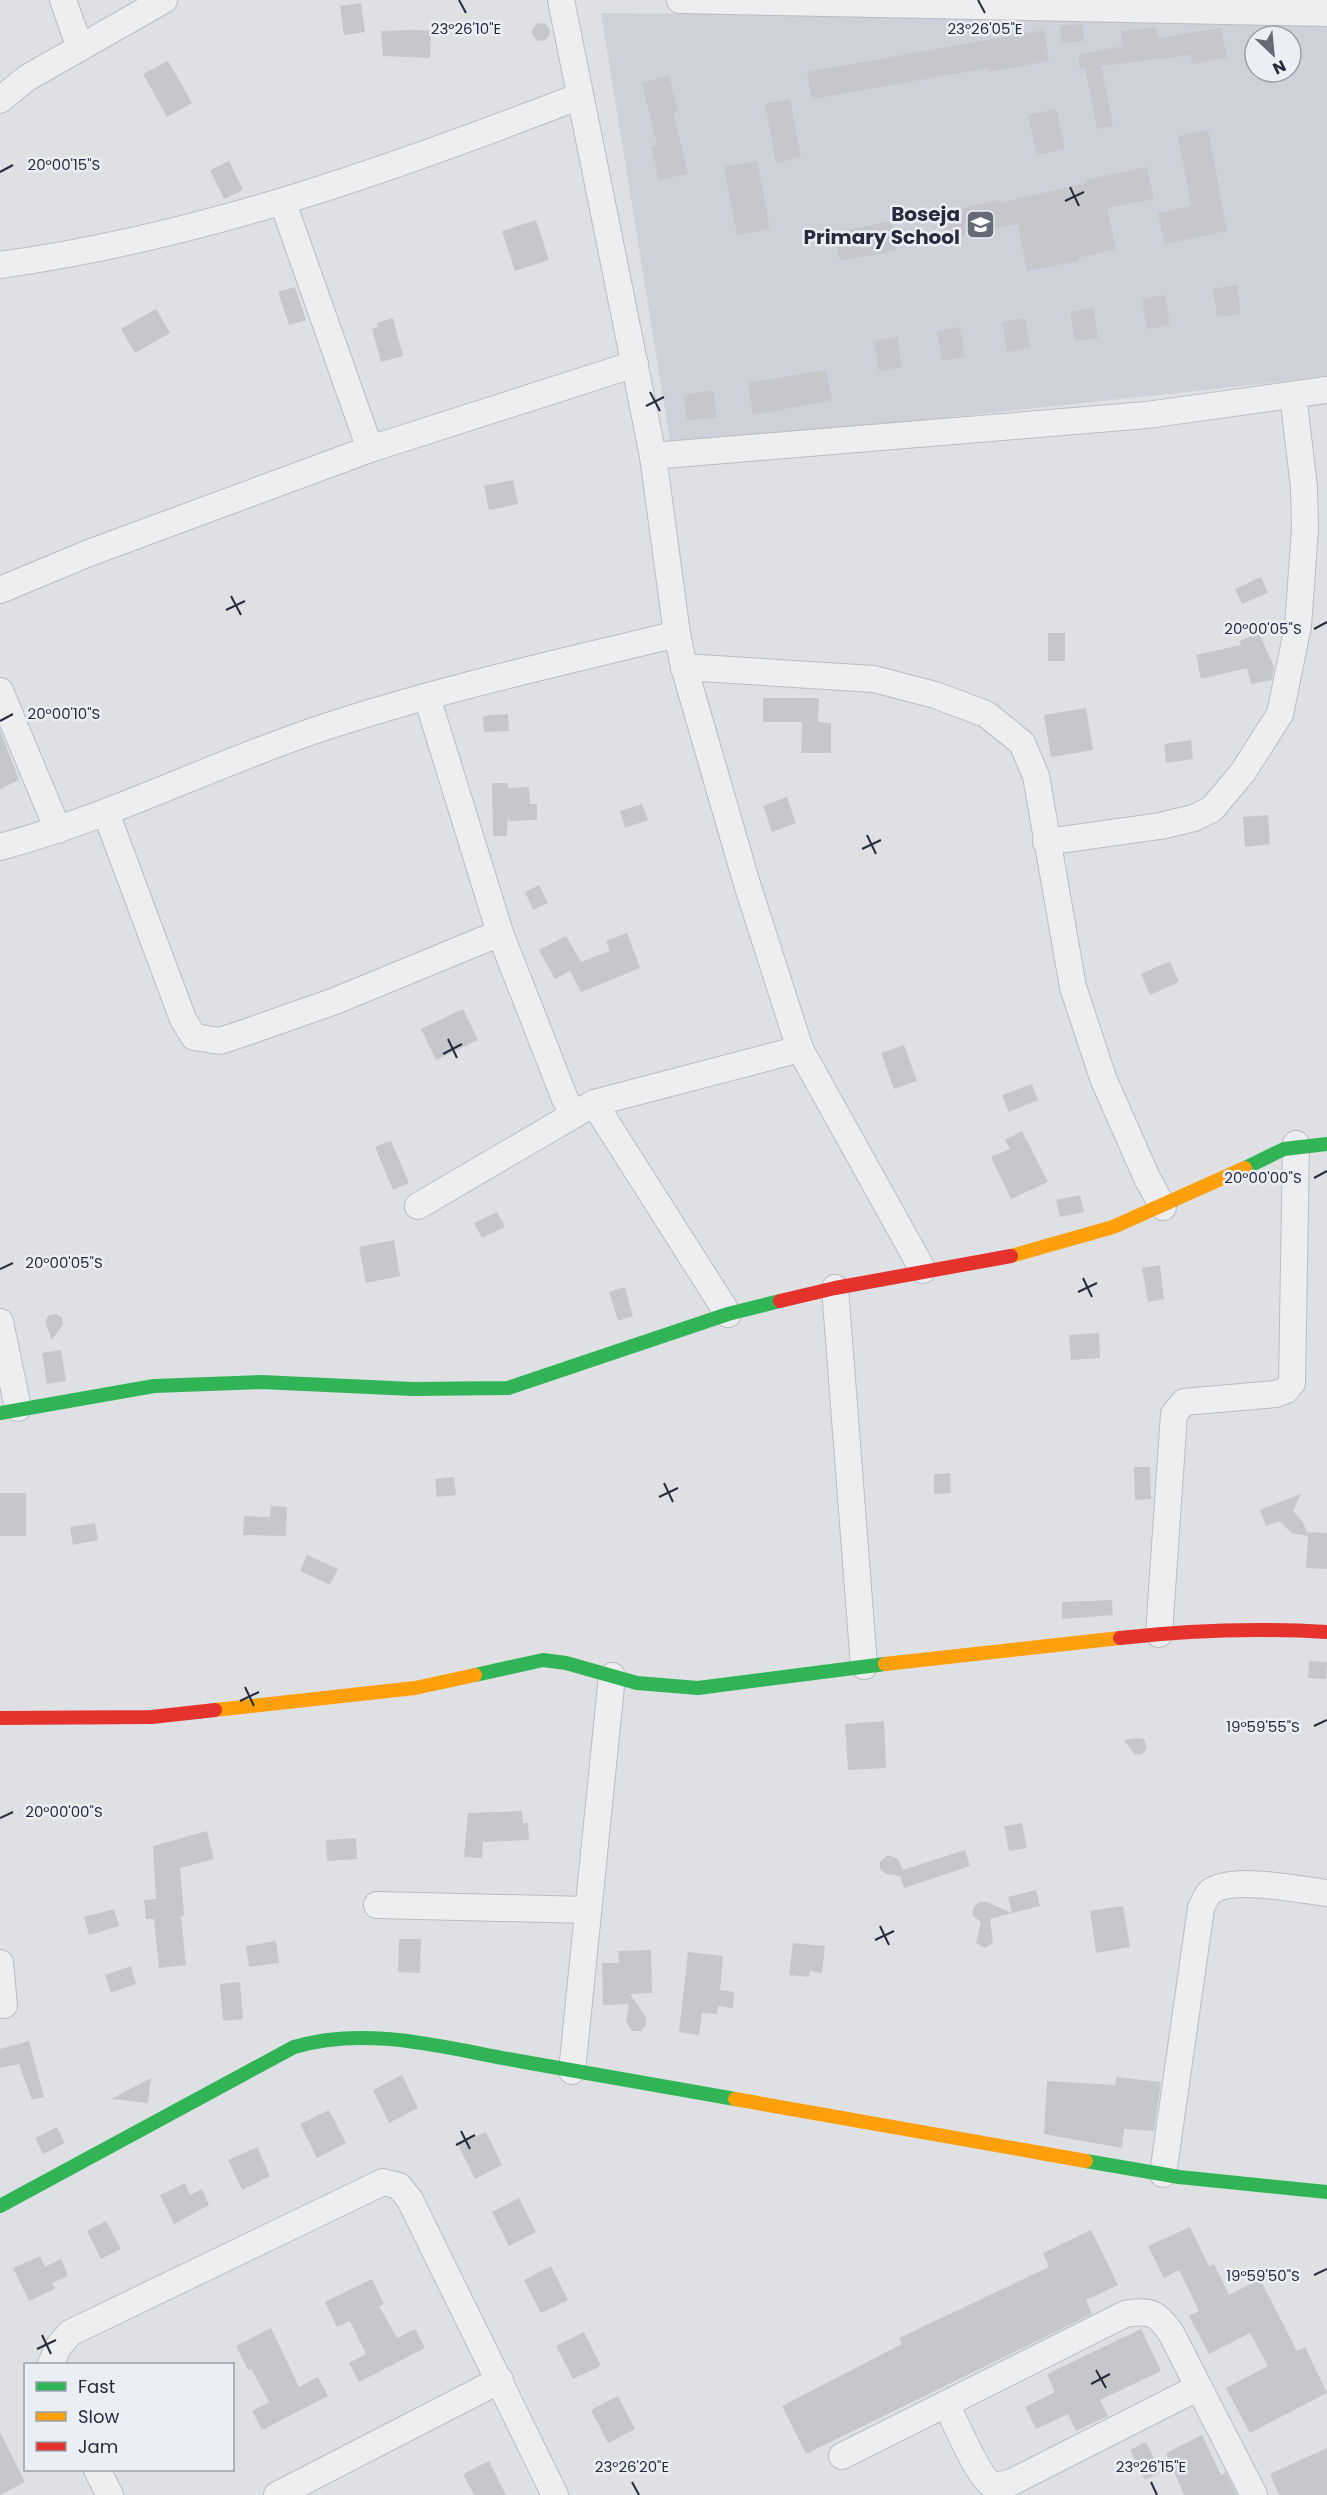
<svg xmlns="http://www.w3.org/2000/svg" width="1327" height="2495" font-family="Poppins,sans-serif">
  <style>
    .built { fill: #ced1d9; fill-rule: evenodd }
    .building { fill: #c6c7cc }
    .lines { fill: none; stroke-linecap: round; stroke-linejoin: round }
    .street-casing { stroke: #bbbdc1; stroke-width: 28 }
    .street { stroke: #eeeef1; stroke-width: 26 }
    .fast { stroke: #30b455; stroke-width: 14 }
    .slow { stroke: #ff9f0a; stroke-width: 14 }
    .jam { stroke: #e5322d; stroke-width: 14 }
    .ticks { fill: none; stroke: #262b3d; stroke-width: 2 }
    .labels { text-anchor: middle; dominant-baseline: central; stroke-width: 5; stroke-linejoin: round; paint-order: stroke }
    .poi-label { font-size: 20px; font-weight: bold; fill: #262b3d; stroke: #ebeef4; text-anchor: end }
    .ticks-label { font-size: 15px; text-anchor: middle; fill: #262b3d; stroke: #ebeef4; stroke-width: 5; stroke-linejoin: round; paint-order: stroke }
  </style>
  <rect width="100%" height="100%" fill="#dee0e4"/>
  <path class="built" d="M601 13 1327 20V377L671 447ZM1255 36H1291V72H1255Z"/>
  <g class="building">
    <polygon points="361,3 365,32 344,35 340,6"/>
    <circle cx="541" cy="32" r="9"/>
    <polygon points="1083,24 1084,41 1061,43 1060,26"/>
    <polygon points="1156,27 1158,38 1221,28 1227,58 1192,64 1191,55 1101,66 1113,126 1097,129 1085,68 1080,68 1078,55 1123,46 1121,31"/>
    <polygon points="415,30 431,31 430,58 383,56 381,31"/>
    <polygon points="1044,30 1049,61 988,72 988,68 812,99 807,72"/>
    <polygon points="168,61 192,103 167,117 143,74"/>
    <polygon points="669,76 678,110 673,112 688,174 659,180 651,147 657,145 642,83"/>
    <polygon points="790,99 801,157 776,163 765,104"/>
    <polygon points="1056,109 1065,149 1037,155 1028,115"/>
    <polygon points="1208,130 1227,231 1165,244 1158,213 1191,206 1178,136"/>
    <polygon points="229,161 243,190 224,199 210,170"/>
    <polygon points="757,161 770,229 737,235 724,167"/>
    <polygon points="1147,167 1154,199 1107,208 1116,249 1078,258 1079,261 1027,271 1018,224 946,238 941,213 999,200 1000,203 1086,183 1085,180"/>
    <polygon points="536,220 549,260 515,271 502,231"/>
    <polygon points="892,221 897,250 840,261 834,233"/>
    <polygon points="1237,285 1241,314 1217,317 1213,289"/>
    <polygon points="295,287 306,320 289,325 278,292"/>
    <polygon points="1165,295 1170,325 1147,329 1142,299"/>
    <polygon points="1093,308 1098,338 1075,341 1070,312"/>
    <polygon points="156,309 170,333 135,353 121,329"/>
    <polygon points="393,318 403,356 381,362 372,329 378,327 377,323"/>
    <polygon points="1025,318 1030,348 1007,352 1002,322"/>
    <polygon points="960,327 965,357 942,361 937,331"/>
    <polygon points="897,337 902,367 879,371 874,341"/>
    <polygon points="826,370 832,400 753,415 748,383"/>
    <polygon points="713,390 717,417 687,421 684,395"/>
    <polygon points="513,480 518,504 489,510 484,486"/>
    <polygon points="1261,577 1268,593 1242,604 1235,589"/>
    <rect x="1048" y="633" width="17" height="28"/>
    <polygon points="1259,633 1274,667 1272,680 1251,684 1247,668 1201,679 1196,655 1241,645 1239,641"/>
    <polygon points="763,698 819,698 818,722 831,723 831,753 801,753 802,722 763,722"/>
    <polygon points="1086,708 1093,750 1051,757 1044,715"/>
    <polygon points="508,714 509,731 484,732 483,716"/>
    <polygon points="0,730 19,780 0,789"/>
    <polygon points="1191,740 1193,759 1166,763 1164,744"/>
    <polygon points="492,783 508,783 508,788 529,787 530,804 537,804 537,820 509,821 508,816 507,836 493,836"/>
    <polygon points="787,797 796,823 772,832 763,806"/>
    <polygon points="642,804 648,820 625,828 620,811"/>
    <polygon points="1268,815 1270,844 1245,847 1243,817"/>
    <polygon points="539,885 548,903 533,910 525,892"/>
    <polygon points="627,933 640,968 581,992 570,971 555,979 539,950 566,936 581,962 610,951 606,941"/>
    <polygon points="1170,961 1179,982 1150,995 1141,974"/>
    <polygon points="463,1009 478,1040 436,1060 421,1029"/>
    <polygon points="904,1045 917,1081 894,1089 881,1053"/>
    <polygon points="1032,1084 1038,1100 1009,1112 1002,1095"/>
    <polygon points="1022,1131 1048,1182 1011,1199 991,1157 1010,1149 1005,1140"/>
    <polygon points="391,1141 409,1183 393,1190 375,1147"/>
    <polygon points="1080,1195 1084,1212 1060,1217 1056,1200"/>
    <polygon points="497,1212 505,1227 482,1238 474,1223"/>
    <polygon points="394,1240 400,1276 366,1283 359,1247"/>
    <polygon points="1160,1265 1164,1299 1148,1302 1142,1268"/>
    <polygon points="625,1287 633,1316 618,1321 609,1292"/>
    <polygon points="55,1314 62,1317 63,1324 52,1340 45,1322 48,1316"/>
    <polygon points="1099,1333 1100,1358 1071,1360 1069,1335"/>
    <polygon points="61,1350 66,1381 47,1384 42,1353"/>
    <polygon points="1134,1467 1150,1467 1151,1499 1135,1500"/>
    <polygon points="950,1473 951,1493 934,1494 934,1474"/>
    <polygon points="454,1477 456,1495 437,1497 435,1479"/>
    <rect x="0" y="1493" width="26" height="43"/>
    <polygon points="1301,1494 1293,1511 1303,1522 1308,1535 1308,1532 1327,1533 1327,1569 1306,1568 1308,1536 1291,1533 1280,1521 1266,1526 1260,1510"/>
    <polygon points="271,1506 287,1507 286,1536 243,1535 244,1516 270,1517"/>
    <polygon points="95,1523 98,1540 73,1545 70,1527"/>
    <polygon points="307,1555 338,1569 330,1585 300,1571"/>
    <polygon points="1112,1600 1113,1615 1062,1619 1062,1602"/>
    <polygon points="1309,1661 1327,1662 1326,1679 1308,1678"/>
    <polygon points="884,1721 886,1768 848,1770 845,1724"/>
    <polygon points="1138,1738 1144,1739 1147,1748 1142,1754 1135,1755 1124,1740"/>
    <polygon points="522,1811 523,1823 528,1823 529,1840 483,1842 482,1858 464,1857 468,1813"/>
    <polygon points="1022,1823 1027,1848 1009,1851 1004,1826"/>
    <polygon points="207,1831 214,1859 180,1868 184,1915 181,1916 186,1965 159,1968 154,1919 146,1919 144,1900 156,1899 153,1846"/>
    <polygon points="356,1838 357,1859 327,1861 326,1840"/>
    <polygon points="965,1850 970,1866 904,1888 900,1876 886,1874 880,1869 880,1862 888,1855 898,1859 903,1870"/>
    <polygon points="1036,1890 1040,1906 1012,1913 1008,1897"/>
    <polygon points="980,1902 987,1902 1012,1913 990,1919 993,1943 985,1948 976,1943 981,1922 972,1915 974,1906"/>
    <polygon points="1123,1906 1130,1947 1096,1953 1090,1911"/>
    <polygon points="114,1909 119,1926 89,1935 84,1917"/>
    <polygon points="399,1939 421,1939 420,1973 398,1972"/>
    <polygon points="276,1941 279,1963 249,1967 246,1946"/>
    <polygon points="793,1943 825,1946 822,1973 810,1971 809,1977 789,1975"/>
    <polygon points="651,1950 652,1993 630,1994 646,2017 646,2025 641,2031 632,2031 626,2021 629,2004 603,2005 602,1963 619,1963 618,1951"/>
    <polygon points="688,1952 723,1956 720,1990 734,1992 733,2008 718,2006 717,2014 702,2013 699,2035 679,2032"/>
    <polygon points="131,1966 136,1984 111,1993 105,1975"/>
    <polygon points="240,1982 243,2019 223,2021 220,1984"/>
    <polygon points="29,2041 44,2097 32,2100 19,2064 0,2068 0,2049"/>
    <polygon points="402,2075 418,2108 389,2123 373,2090"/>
    <polygon points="1116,2077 1161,2082 1154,2131 1124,2129 1122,2148 1044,2134 1047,2081 1115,2085"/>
    <polygon points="151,2078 148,2103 111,2099"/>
    <polygon points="329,2110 346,2143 317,2158 300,2124"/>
    <polygon points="57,2127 65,2143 43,2154 35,2138"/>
    <polygon points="486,2132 502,2165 475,2179 458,2145"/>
    <polygon points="257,2147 270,2176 242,2190 228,2160"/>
    <polygon points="185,2183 190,2195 202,2189 209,2205 174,2224 160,2195"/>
    <polygon points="519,2198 536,2232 509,2246 492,2212"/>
    <polygon points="106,2221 121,2249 101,2259 87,2231"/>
    <polygon points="1190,2227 1209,2266 1214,2264 1229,2295 1260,2279 1297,2351 1305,2347 1327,2393 1250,2433 1226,2388 1268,2366 1250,2333 1209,2354 1189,2316 1199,2311 1179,2270 1164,2278 1148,2246"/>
    <polygon points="1091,2230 1118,2285 1086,2300 1092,2314 806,2454 782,2406 902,2344 899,2338 1049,2267 1043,2253"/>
    <polygon points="40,2256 45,2267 61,2259 68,2276 52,2283 55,2289 29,2301 13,2268"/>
    <polygon points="551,2266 568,2300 541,2313 524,2280"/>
    <polygon points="372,2279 384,2304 379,2306 397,2338 415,2329 425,2348 359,2382 349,2363 366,2354 350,2321 337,2327 325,2302"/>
    <polygon points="271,2328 299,2387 318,2377 328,2396 262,2430 252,2411 269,2402 251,2369 248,2370 236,2346"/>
    <polygon points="1141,2329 1161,2371 1100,2400 1108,2416 1076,2431 1068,2414 1036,2429 1025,2407 1055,2392 1047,2374"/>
    <polygon points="584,2332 601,2366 573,2379 556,2346"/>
    <polygon points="618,2396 635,2429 608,2443 591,2410"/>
    <polygon points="0,2432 25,2482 0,2495"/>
    <polygon points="1202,2435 1221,2475 1226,2472 1237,2495 1184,2495 1166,2453"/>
    <polygon points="1146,2442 1161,2472 1145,2480 1130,2450"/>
    <polygon points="1327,2448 1327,2495 1279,2495 1270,2474"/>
    <polygon points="489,2461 506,2495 474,2495 463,2474"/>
  </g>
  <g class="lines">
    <defs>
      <g id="street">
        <polyline points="63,0 80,48"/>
        <polyline points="561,0 653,456 677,634 684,667 747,884 800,1049 923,1270"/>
        <polyline points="680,0 1327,13"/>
        <polyline points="0,100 27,78 164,0"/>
        <polyline points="283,203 370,449"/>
        <path d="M0 265C201 237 392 169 580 96"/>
        <polyline points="653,456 1147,415 1327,390"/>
        <polyline points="0,590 89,553 370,449 635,364"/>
        <polyline points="684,667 874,679 935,695 986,714 1022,743 1036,776 1073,987 1103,1078 1147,1178 1163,1207"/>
        <polyline points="0,691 58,830"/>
        <polyline points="427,697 500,933"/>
        <polyline points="106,813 183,1019 194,1037 220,1041 250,1031 335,1001 500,933 565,1099 574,1115"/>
        <polyline points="1046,842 1160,826 1194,818 1212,809 1243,772 1280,714 1298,626 1305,529 1304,487 1293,395"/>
        <path d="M0 847C112 817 215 763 325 727 440 689 559 663 677 634"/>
        <polyline points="594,1103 728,1314"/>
        <polyline points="418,1206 594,1103 800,1049"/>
        <polyline points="835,1288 864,1666"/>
        <polyline points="0,1322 18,1408"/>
        <polyline points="1159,1634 1174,1414 1184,1402 1276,1394 1286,1390 1292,1383 1296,1144"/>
        <polyline points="377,1905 588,1910"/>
        <polyline points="0,1963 4,2005"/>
        <polyline points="572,2071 612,1676"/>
        <path d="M1163 2174 1201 1908C1203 1904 1206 1896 1210 1892 1233 1875 1299 1890 1327 1893"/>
        <polyline points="51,2364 58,2347 70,2333 383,2182 399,2186 410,2200 555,2495"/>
        <path d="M946 2404C954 2419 978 2476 990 2483 997 2487 1005 2484 1012 2482L1199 2387"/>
        <path d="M842 2456 1125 2314C1150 2310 1157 2312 1171 2333L1254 2495"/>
        <polyline points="97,2470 110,2495"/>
        <polyline points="277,2495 500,2380"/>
      </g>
    </defs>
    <use href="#street" class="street-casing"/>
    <use href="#street" class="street"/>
    <g class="fast">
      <polyline points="1245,1168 1284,1149 1327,1144"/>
      <polyline points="0,1413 154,1386 261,1382 413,1389 508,1388 728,1314 780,1301"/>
      <polyline points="475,1675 543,1660 566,1663 637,1683 698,1688 885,1664"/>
      <polyline points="1086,2161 1179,2177 1327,2192"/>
      <path d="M0 2206 294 2047C368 2025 445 2048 519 2061 591 2074 663 2086 735 2099"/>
    </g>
    <g class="slow">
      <polyline points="1011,1256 1113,1227 1245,1168"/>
      <polyline points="885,1664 1120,1638"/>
      <polyline points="215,1710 415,1688 475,1675"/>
      <polyline points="735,2099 1086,2161"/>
    </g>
    <g class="jam">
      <polyline points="780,1301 835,1288 1011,1256"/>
      <path d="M1120 1638C1190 1630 1257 1628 1327 1632"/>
      <polyline points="0,1718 152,1717 215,1710"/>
    </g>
  </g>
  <path class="ticks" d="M459 0 466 13M978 0 985 13M0 172 13 165M1070 187 1079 206M1065 201 1084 192M650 392 660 411M646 406 664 397M231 596 241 615M226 610 245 601M1314 629 1327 622M0 721 13 714M867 835 876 854M862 849 881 840M448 1039 457 1058M443 1054 462 1044M1314 1178 1327 1171M0 1269 13 1263M1083 1278 1092 1297M1078 1292 1097 1283M664 1483 673 1502M659 1497 678 1488M245 1687 254 1706M240 1701 259 1692M1314 1726 1327 1720M0 1818 13 1812M880 1926 889 1945M875 1940 894 1931M461 2131 470 2149M456 2145 475 2135M1314 2275 1327 2269M42 2335 51 2354M37 2349 56 2340M1096 2370 1106 2388M1091 2384 1110 2374M632 2482 639 2495M1151 2482 1157 2495"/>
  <defs>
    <symbol id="school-square" viewBox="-11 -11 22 22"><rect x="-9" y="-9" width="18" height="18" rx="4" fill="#666a77" stroke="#ebeef4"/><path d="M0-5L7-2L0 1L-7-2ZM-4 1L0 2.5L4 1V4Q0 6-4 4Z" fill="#fff"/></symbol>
  </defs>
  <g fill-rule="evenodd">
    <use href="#school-square" x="964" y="208" width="33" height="33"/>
  </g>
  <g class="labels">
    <g class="poi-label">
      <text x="960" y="214">Boseja<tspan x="960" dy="23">Primary School</tspan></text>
    </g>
  </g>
  <g class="ticks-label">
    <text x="466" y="34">23°26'10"E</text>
    <text x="985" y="34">23°26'05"E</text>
    <text x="64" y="170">20°00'15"S</text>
    <text x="1263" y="634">20°00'05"S</text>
    <text x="64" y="719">20°00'10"S</text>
    <text x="1263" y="1183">20°00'00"S</text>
    <text x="64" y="1268">20°00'05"S</text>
    <text x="1263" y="1732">19°59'55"S</text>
    <text x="64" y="1817">20°00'00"S</text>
    <text x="1263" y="2281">19°59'50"S</text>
    <text x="632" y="2472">23°26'20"E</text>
    <text x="1151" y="2472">23°26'15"E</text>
  </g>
  <rect x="24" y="2363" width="210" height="108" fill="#ebeef4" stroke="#9ca0ab" stroke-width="1.5"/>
  <rect x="36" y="2382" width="30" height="9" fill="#30b455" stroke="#9ca0ab" stroke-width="1.5"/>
  <text x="78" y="2393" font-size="18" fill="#262b3d">Fast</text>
  <rect x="36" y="2412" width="30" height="9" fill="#ff9f0a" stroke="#9ca0ab" stroke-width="1.5"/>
  <text x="78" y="2423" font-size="18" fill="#262b3d">Slow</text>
  <rect x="36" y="2442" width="30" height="9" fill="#e5322d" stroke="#9ca0ab" stroke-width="1.5"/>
  <text x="78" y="2453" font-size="18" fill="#262b3d">Jam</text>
  <g transform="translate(1273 54) rotate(154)"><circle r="28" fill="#ebeef4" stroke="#9ca0ab" stroke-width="1.5"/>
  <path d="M0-4.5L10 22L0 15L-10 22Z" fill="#666a77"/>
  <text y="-9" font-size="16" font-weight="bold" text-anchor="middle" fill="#262b3d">N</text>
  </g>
</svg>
